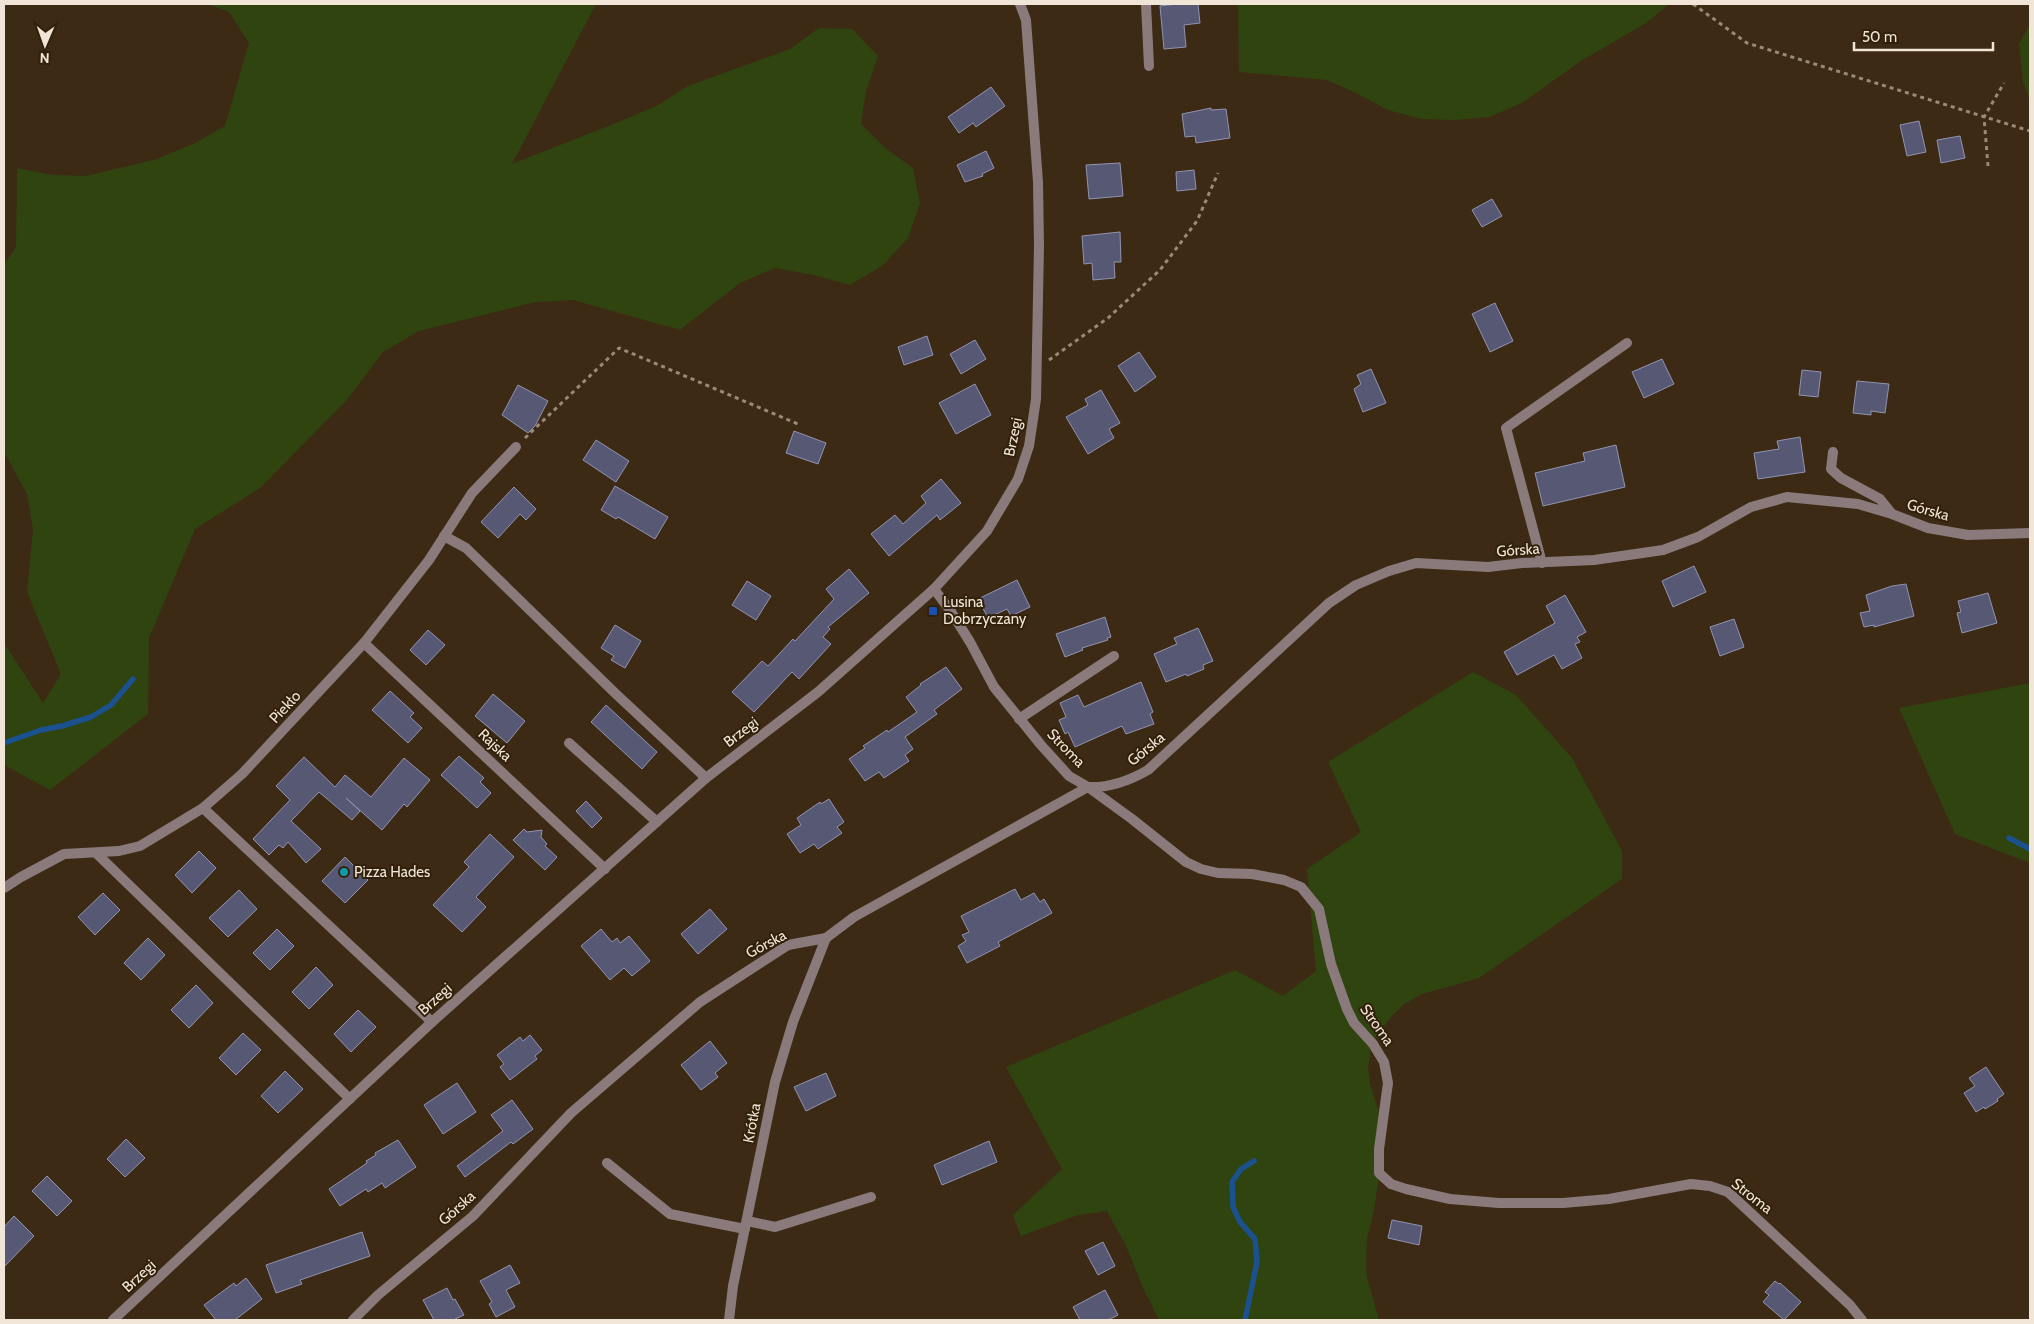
<svg xmlns="http://www.w3.org/2000/svg" width="2034" height="1324" font-family="Cabin,sans-serif">
  <style>
    .green { fill: #30440f }
    .lines { fill: none; stroke-linecap: round; stroke-linejoin: round }
    .stream { stroke: #1c518f; stroke-width: 5.5 }
    .building { fill: #575874; stroke: #9193b1 }
    .path { stroke: #9a8a78; stroke-width: 3; stroke-dasharray: 4 4; stroke-linecap: butt }
    .lane { stroke: #8a7a7c; stroke-width: 10 }
    .street { stroke: #8a7a7c; stroke-width: 10 }
    .transit-dot { fill: #1a4fb4; stroke: #32210a; stroke-width: 2 }
    .culture-dot { fill: #0f9aa8; stroke: #32210a; stroke-width: 2 }
    .labels { text-anchor: middle; dominant-baseline: central; stroke-width: 4; stroke-linejoin: round; paint-order: stroke }
    .street-label { font-size: 15px; fill: #f1e5d7; stroke: #32210a }
    .poi-label { font-size: 15px; fill: #f1e5d7; stroke: #32210a; text-anchor: start }
  </style>
  <rect width="100%" height="100%" fill="#3d2a14"/>
  <g class="green">
    <polygon points="207,4 596,4 512,164 626,119 658,105 688,86 790,49 819,28 852,29 878,56 866,91 861,124 885,148 913,168 920,203 908,238 883,265 850,285 814,275 775,268 740,283 680,330 573,300 536,302 419,331 383,352 346,401 260,488 195,529 149,638 148,714 50,790 4,765 4,643 43,703 61,674 27,592 33,529 27,494 4,452 4,265 16,247 17,168 52,175 86,176 157,159 195,143 225,126 249,43 229,12"/>
    <polygon points="1238,4 1669,4 1646,23 1581,61 1522,103 1489,117 1456,120 1421,119 1388,110 1358,94 1327,80 1239,72"/>
    <polygon points="2030,24 2030,100 2023,82 2019,44"/>
    <polygon points="1473,672 1516,695 1572,758 1622,851 1622,879 1479,978 1422,994 1404,1004 1390,1018 1379,1034 1371,1049 1368,1067 1370,1084 1386,1135 1373,1215 1367,1239 1366,1264 1367,1277 1379,1320 1159,1320 1141,1283 1126,1246 1107,1211 1078,1215 1021,1236 1013,1215 1062,1169 1006,1067 1235,970 1283,996 1316,971 1307,869 1361,832 1328,762"/>
    <polygon points="2030,683 2030,863 1955,834 1899,708"/>
  </g>
  <g class="lines">
    <g class="stream">
      <polyline points="4,743 41,730 62,726 91,717 111,705 133,679"/>
      <polyline points="2009,838 2030,849"/>
      <polyline points="1245,1320 1257,1262 1255,1239 1240,1222 1233,1207 1232,1182 1241,1169 1254,1161"/>
    </g>
  </g>
  <g class="building">
    <polygon points="1177,4 1198,4 1200,23 1184,25 1186,47 1164,49 1160,6"/>
    <polygon points="991,87 1005,106 976,127 973,123 959,133 948,117"/>
    <polygon points="1211,108 1211,110 1226,109 1230,138 1196,143 1195,136 1185,137 1182,114"/>
    <polygon points="1919,121 1926,152 1907,156 1900,125"/>
    <polygon points="1960,136 1965,158 1941,163 1937,140"/>
    <polygon points="986,151 994,168 982,174 983,176 965,182 957,165"/>
    <polygon points="1120,163 1123,196 1089,199 1086,165"/>
    <polygon points="1194,170 1196,189 1177,191 1176,172"/>
    <polygon points="1492,199 1502,216 1482,227 1472,210"/>
    <polygon points="1120,232 1121,262 1114,262 1115,278 1093,280 1092,263 1084,264 1082,236"/>
    <polygon points="1495,303 1513,341 1490,352 1472,314"/>
    <polygon points="927,336 933,355 904,365 898,347"/>
    <polygon points="975,340 986,359 961,374 950,354"/>
    <polygon points="1139,352 1156,377 1135,392 1118,366"/>
    <polygon points="1662,359 1674,384 1644,398 1632,372"/>
    <polygon points="1371,369 1386,403 1363,412 1354,389 1361,384 1357,375"/>
    <polygon points="1802,370 1821,372 1818,397 1799,395"/>
    <polygon points="1857,381 1889,384 1885,413 1871,411 1871,415 1853,413"/>
    <polygon points="975,384 991,415 956,434 939,403"/>
    <polygon points="518,385 548,401 535,426 528,433 502,415"/>
    <polygon points="1101,390 1120,423 1109,429 1114,438 1088,454 1066,417 1088,405 1085,399"/>
    <polygon points="794,431 826,443 818,464 786,453"/>
    <polygon points="1800,437 1805,472 1758,479 1754,453 1779,449 1777,441"/>
    <polygon points="596,440 629,461 616,482 583,460"/>
    <polygon points="1616,445 1625,487 1543,506 1535,473 1585,461 1583,453"/>
    <polygon points="941,479 961,503 940,520 937,515 889,556 871,534 895,515 903,524 926,503 921,496"/>
    <polygon points="615,486 668,517 655,539 618,517 616,519 601,510"/>
    <polygon points="514,487 536,509 526,520 520,514 498,538 481,522"/>
    <polygon points="1694,566 1706,592 1673,607 1662,581"/>
    <polygon points="849,569 869,593 828,627 830,629 823,637 831,644 799,679 792,672 754,712 732,692 762,661 768,666 793,639 795,641 834,599 826,589"/>
    <polygon points="1017,580 1030,607 1011,616 1007,609 988,618 978,599"/>
    <polygon points="747,581 771,596 756,620 732,605"/>
    <polygon points="1906,584 1914,616 1874,627 1874,625 1864,627 1860,613 1870,611 1866,595 1892,586"/>
    <polygon points="1988,593 1997,623 1962,633 1957,613 1961,612 1958,601"/>
    <polygon points="1565,595 1586,632 1577,637 1580,642 1575,644 1582,658 1562,669 1554,655 1517,675 1504,652 1555,623 1546,606"/>
    <polygon points="1105,617 1111,637 1107,638 1108,640 1082,648 1083,650 1065,657 1056,634"/>
    <polygon points="1734,619 1744,647 1720,656 1710,627"/>
    <polygon points="615,625 641,641 625,668 611,660 614,656 601,648"/>
    <polygon points="1198,628 1213,661 1203,665 1204,669 1187,676 1186,674 1166,682 1154,654 1177,644 1174,638"/>
    <polygon points="428,630 445,645 426,665 410,650"/>
    <polygon points="946,667 962,689 934,710 937,714 905,737 913,749 905,755 909,761 884,778 879,772 865,781 849,759 865,748 863,746 887,730 888,732 917,712 906,697 921,685 920,684"/>
    <polygon points="1141,682 1153,712 1150,714 1154,724 1126,734 1122,726 1075,747 1068,732 1065,734 1059,720 1066,717 1060,703 1078,695 1084,707"/>
    <polygon points="390,691 414,713 410,717 422,728 408,743 372,710"/>
    <polygon points="493,694 525,721 507,743 475,716"/>
    <polygon points="606,705 657,752 642,769 591,722"/>
    <polygon points="459,756 484,778 480,782 491,793 477,808 441,775"/>
    <polygon points="304,757 335,787 345,775 371,797 404,758 430,780 407,807 404,804 382,830 346,798 360,811 352,820 319,792 291,821 321,849 306,863 288,842 283,848 279,845 269,855 253,839 290,800 276,786"/>
    <polygon points="829,799 844,822 837,827 842,833 818,849 814,844 800,853 787,834 801,825 797,818 820,802 821,804"/>
    <polygon points="586,801 602,818 592,828 576,811"/>
    <polygon points="524,829 527,832 542,830 541,837 547,844 545,846 557,857 545,870 513,840"/>
    <polygon points="490,834 514,857 476,897 486,907 462,932 433,905 469,867 464,862"/>
    <polygon points="199,851 216,868 192,893 175,875"/>
    <polygon points="345,857 368,880 345,903 322,881"/>
    <polygon points="1015,889 1021,900 1034,893 1040,902 1044,899 1052,913 998,942 1000,946 967,963 958,946 966,941 962,935 969,932 961,916"/>
    <polygon points="239,890 257,909 228,937 209,918"/>
    <polygon points="103,893 120,910 95,935 78,917"/>
    <polygon points="710,909 727,929 698,954 681,934"/>
    <polygon points="277,929 294,946 270,970 253,953"/>
    <polygon points="601,929 612,942 617,938 620,943 629,936 650,961 632,976 624,968 610,980 581,946"/>
    <polygon points="148,938 165,955 141,980 124,963"/>
    <polygon points="316,967 333,985 309,1009 292,992"/>
    <polygon points="196,985 213,1003 189,1028 171,1010"/>
    <polygon points="358,1010 376,1027 351,1052 334,1034"/>
    <polygon points="243,1033 261,1050 236,1075 219,1058"/>
    <polygon points="530,1035 542,1050 535,1056 537,1059 510,1080 500,1067 504,1064 497,1055 520,1037 523,1041"/>
    <polygon points="710,1041 727,1063 715,1073 718,1077 701,1090 681,1065"/>
    <polygon points="1986,1067 2004,1094 1997,1099 1998,1101 1985,1109 1984,1107 1976,1112 1964,1093 1975,1086 1969,1078"/>
    <polygon points="285,1071 303,1089 278,1113 261,1096"/>
    <polygon points="826,1073 836,1096 806,1111 794,1087"/>
    <polygon points="457,1083 476,1112 443,1134 424,1105"/>
    <polygon points="512,1100 533,1129 513,1144 511,1142 465,1177 457,1166 503,1131 491,1115"/>
    <polygon points="126,1139 145,1158 125,1177 107,1159"/>
    <polygon points="398,1140 416,1167 385,1188 382,1183 368,1192 366,1189 340,1206 329,1189 367,1163 366,1161 376,1155 375,1153"/>
    <polygon points="989,1141 997,1162 942,1185 934,1165"/>
    <polygon points="47,1176 72,1201 57,1216 32,1191"/>
    <polygon points="14,1216 34,1236 4,1267 4,1227"/>
    <polygon points="1392,1220 1422,1226 1419,1245 1388,1238"/>
    <polygon points="362,1232 370,1256 300,1280 302,1284 276,1293 266,1265"/>
    <polygon points="1103,1242 1115,1266 1098,1275 1085,1251"/>
    <polygon points="510,1265 520,1283 506,1290 515,1307 496,1317 489,1304 492,1302 480,1281"/>
    <polygon points="246,1278 262,1299 235,1320 216,1320 204,1305 234,1283 236,1286"/>
    <polygon points="1775,1281 1779,1284 1780,1283 1801,1302 1784,1320 1763,1302 1769,1295 1765,1292"/>
    <polygon points="447,1288 453,1300 455,1299 464,1315 453,1320 434,1320 423,1300"/>
    <polygon points="1105,1290 1118,1315 1108,1320 1080,1320 1073,1307"/>
  </g>
  <g class="lines">
    <g class="path">
      <polyline points="1693,4 1747,43 2030,131"/>
      <polyline points="1988,166 1984,117 2004,83"/>
      <polyline points="1049,360 1108,318 1160,270 1197,221 1218,173"/>
      <polyline points="525,438 619,348 798,424"/>
    </g>
    <g class="lane">
      <polyline points="1146,4 1149,66"/>
      <polyline points="1833,452 1831,469 1841,478 1880,499 1892,514"/>
      <polyline points="1542,563 1506,428 1627,343"/>
      <polyline points="1019,719 1114,656"/>
      <polyline points="569,743 657,822"/>
      <polyline points="1088,787 1132,819 1186,862 1201,869 1218,873 1252,874 1284,880 1301,887 1319,909 1331,964 1347,1009 1354,1023 1373,1044 1384,1062 1388,1083 1379,1149 1379,1173 1391,1184 1406,1189 1450,1199 1499,1203 1563,1203 1609,1199 1691,1184 1710,1186 1728,1192 1850,1305 1862,1320"/>
      <polyline points="96,853 350,1099"/>
      <polyline points="607,1163 670,1214 745,1229"/>
    </g>
    <g class="street">
      <polyline points="444,536 466,548 616,694 706,778"/>
      <polyline points="934,589 950,610 970,642 994,687 1041,745 1069,776 1088,787"/>
      <polyline points="364,643 605,869"/>
      <polyline points="203,808 432,1022"/>
      <polyline points="4,888 21,877 64,854 119,851 140,846 203,808 242,774 364,643 429,560 472,493 516,447"/>
      <polyline points="747,1221 775,1227 871,1197"/>
      <polyline points="113,1320 432,1022 706,778 818,692 934,589 987,531 1018,479 1029,446 1036,399 1039,246 1038,182 1026,20 1020,4"/>
      <path d="M353 1320 378 1295 473 1216 571 1113 700 1002 788 945 826 938 854 917 1088 787C1110 788 1129 781 1148 770L1329 603 1356 585 1389 571 1416 563 1488 567 1522 563 1594 560 1663 550 1698 537 1751 507 1787 497 1858 504 1892 514 1928 528 1968 535 2030 533"/>
      <polyline points="729,1320 733,1286 775,1082 793,1022 826,938"/>
    </g>
  </g>
  <rect class="transit-dot" x="928" y="606" width="10" height="10" rx="2.5"/>
  <circle class="culture-dot" cx="344" cy="872" r="5"/>
  <g class="labels">
    <g class="street-label">
      <text transform="translate(1013 437) rotate(-78)">Brzegi</text>
      <text transform="translate(1928 510) rotate(16)">Górska</text>
      <text transform="translate(1518 550) rotate(-4)">Górska</text>
      <text transform="translate(285 707) rotate(-47)">Piekło</text>
      <text transform="translate(741 732) rotate(-37)">Brzegi</text>
      <text transform="translate(495 745) rotate(43)">Rajska</text>
      <text transform="translate(1066 748) rotate(46)">Stroma</text>
      <text transform="translate(1146 749) rotate(-39)">Górska</text>
      <text transform="translate(766 944) rotate(-28)">Górska</text>
      <text transform="translate(435 999) rotate(-42)">Brzegi</text>
      <text transform="translate(1377 1025) rotate(55)">Stroma</text>
      <text transform="translate(752 1123) rotate(-79)">Krótka</text>
      <text transform="translate(1752 1196) rotate(38)">Stroma</text>
      <text transform="translate(457 1208) rotate(-42)">Górska</text>
      <text transform="translate(139 1276) rotate(-43)">Brzegi</text>
    </g>
    <g class="poi-label">
      <text x="943" y="602">Lusina<tspan x="943" dy="17">Dobrzyczany</tspan></text>
      <text x="354" y="872">Pizza Hades</text>
    </g>
  </g>
  <rect width="2034" height="1324" fill="none" stroke="#f1e5d7" stroke-width="10"/>
  <g transform="translate(45 45) rotate(182)" stroke="#32210a" stroke-width="4" paint-order="stroke">
  <path d="M0-4L9 19L0 12L-9 19Z" fill="#f1e5d7"/>
  <text y="-8" font-size="14" font-weight="bold" text-anchor="middle" fill="#f1e5d7">N</text>
  </g>
  <path d="M1854 42v8h139v-8" fill="none" stroke="#f1e5d7" stroke-width="2.5"/>
  <text x="1862" y="42" font-size="15" fill="#f1e5d7" stroke="#32210a" stroke-width="4" paint-order="stroke">50 m</text>
</svg>
